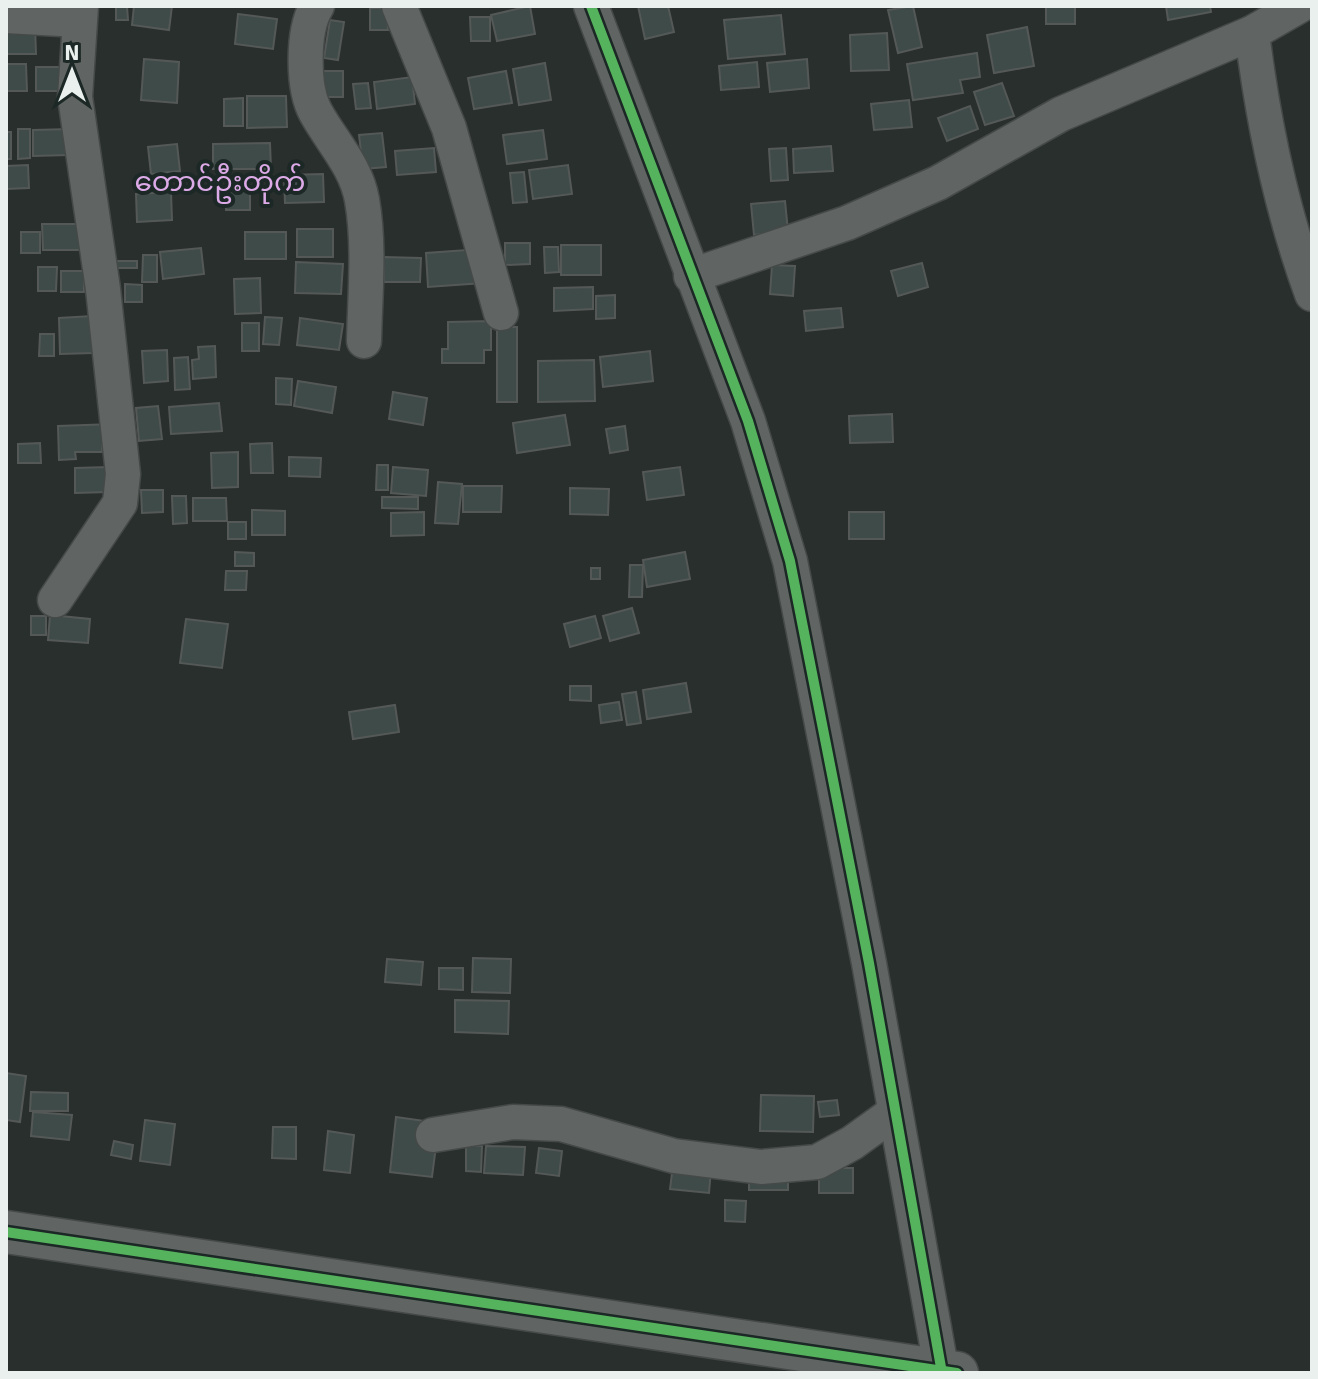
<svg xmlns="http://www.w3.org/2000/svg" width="1318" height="1379" font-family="Signika,'Noto Sans Myanmar',sans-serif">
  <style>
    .building { fill: #3f4b48; stroke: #545958; stroke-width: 2 }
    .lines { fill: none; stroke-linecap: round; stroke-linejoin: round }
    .minor-casing { stroke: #454a49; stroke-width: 37 }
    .tertiary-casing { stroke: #454a49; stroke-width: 45 }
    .minor { stroke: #606563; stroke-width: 34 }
    .tertiary { stroke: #606563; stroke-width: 42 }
    .cycleway-casing { stroke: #1c2825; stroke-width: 15 }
    .cycleway { stroke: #56b35d; stroke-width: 10 }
    .labels { text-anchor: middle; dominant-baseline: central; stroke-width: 8; stroke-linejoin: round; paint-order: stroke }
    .quarter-label { font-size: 28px; fill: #dcaae7; stroke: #1c2825 }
  </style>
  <rect width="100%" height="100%" fill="#292f2d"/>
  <g class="building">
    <polygon points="116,6 127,6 128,20 116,20"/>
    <polygon points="134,6 172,6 169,30 132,25"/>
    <polygon points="530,6 535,34 497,41 491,15"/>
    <polygon points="638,6 668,6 674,32 645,39"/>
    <polygon points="913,6 922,47 898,53 888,10"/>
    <rect x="1046" y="6" width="29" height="18"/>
    <polygon points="1166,6 1210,6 1211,12 1168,20"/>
    <polygon points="370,8 387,8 388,30 370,30"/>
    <polygon points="238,14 277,19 273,49 235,44"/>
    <polygon points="781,15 785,54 728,59 724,20"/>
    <polygon points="470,17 490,17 490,41 471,41"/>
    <polygon points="330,20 344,22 338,60 324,58"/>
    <polygon points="35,26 36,54 6,54 6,27"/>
    <polygon points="1027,27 1034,66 994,73 987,35"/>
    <polygon points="887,33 889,70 851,71 850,35"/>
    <polygon points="977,53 980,77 960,80 963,93 913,100 907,64"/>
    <polygon points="144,59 179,62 177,103 141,100"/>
    <polygon points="807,59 809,88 770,92 767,63"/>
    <polygon points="757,62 759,87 721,90 719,66"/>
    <polygon points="545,63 551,100 519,105 513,69"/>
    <polygon points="6,64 26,64 27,91 6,91"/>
    <rect x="36" y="67" width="36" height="24"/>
    <rect x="321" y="71" width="22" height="26"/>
    <polygon points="506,71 512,103 474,109 468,78"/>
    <polygon points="412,77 415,104 377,109 374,82"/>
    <polygon points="368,83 371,108 356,109 353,84"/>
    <polygon points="1002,83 1014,116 985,125 974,92"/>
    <polygon points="247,96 286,96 287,127 247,128"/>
    <polygon points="243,98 243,126 224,126 224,99"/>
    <polygon points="909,100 912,127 874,130 871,104"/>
    <polygon points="970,106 978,129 947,141 938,118"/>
    <polygon points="18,129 30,129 30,158 18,159"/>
    <polygon points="70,129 70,155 33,156 33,130"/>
    <polygon points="543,130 547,159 507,164 503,135"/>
    <rect x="6" y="132" width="5" height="27"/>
    <polygon points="382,133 386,167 363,169 359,135"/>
    <polygon points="270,143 271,169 213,169 213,144"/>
    <polygon points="177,144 180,171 151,174 148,147"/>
    <polygon points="831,146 833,171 794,173 793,149"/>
    <polygon points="434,148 436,172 397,175 395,151"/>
    <polygon points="786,148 788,180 771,181 769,149"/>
    <polygon points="28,165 29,188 6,189 6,166"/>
    <polygon points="568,165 572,194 533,199 529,170"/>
    <polygon points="524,172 527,202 513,203 510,173"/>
    <polygon points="323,174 324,202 285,203 284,175"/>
    <rect x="226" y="185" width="24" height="25"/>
    <polygon points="171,192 172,220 137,222 136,194"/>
    <polygon points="785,201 788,231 754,235 751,204"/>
    <polygon points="42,224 81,224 82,250 43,250"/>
    <rect x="297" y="229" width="36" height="28"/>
    <rect x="21" y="232" width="19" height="21"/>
    <rect x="245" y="232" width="41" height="27"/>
    <polygon points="505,243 530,243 530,264 505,265"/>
    <rect x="561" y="245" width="40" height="30"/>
    <polygon points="544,247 558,247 559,272 545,273"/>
    <polygon points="201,248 204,274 163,279 160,252"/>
    <polygon points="481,249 483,283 428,287 426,253"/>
    <polygon points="143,255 157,255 157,282 142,282"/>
    <polygon points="384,257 421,258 420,282 384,282"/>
    <rect x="117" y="261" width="20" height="7"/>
    <polygon points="296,262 343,264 341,294 295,293"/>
    <polygon points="922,263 928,287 898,296 891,271"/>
    <polygon points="772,265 795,266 793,296 770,294"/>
    <polygon points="38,267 57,267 56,291 38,291"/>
    <rect x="61" y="271" width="23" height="21"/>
    <polygon points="260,278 261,313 235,314 234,279"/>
    <polygon points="125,284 142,285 142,302 125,302"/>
    <polygon points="593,287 593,309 554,311 554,288"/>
    <polygon points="615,295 615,318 596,319 596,296"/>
    <polygon points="841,308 843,327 806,331 804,311"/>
    <polygon points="92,316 93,353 60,354 59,318"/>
    <polygon points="265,317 282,318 279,345 263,344"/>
    <polygon points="300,318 343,324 339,350 297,345"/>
    <polygon points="491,321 491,350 484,350 484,363 442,363 442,349 448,349 448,322"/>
    <rect x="242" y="323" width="17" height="28"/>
    <rect x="497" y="327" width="20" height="75"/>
    <polygon points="40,334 54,334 54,356 39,356"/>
    <polygon points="215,346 216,377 193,379 192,360 199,359 198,347"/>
    <polygon points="167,350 168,381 144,383 142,351"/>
    <polygon points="650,351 653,381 603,387 600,357"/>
    <polygon points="188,357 190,389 175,390 174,358"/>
    <polygon points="594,360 595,401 538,402 538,361"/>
    <polygon points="276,378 292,379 291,405 276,404"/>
    <polygon points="298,381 336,387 332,413 294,406"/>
    <polygon points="393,392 427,398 423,425 389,419"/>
    <polygon points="219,403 222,431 171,434 169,407"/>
    <polygon points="158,406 162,439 139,441 136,408"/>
    <polygon points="892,414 893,442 850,443 849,416"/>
    <polygon points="565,415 570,445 517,453 513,423"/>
    <polygon points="113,424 113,444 102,445 102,452 75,452 76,459 59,460 58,426"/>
    <polygon points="625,426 628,450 610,453 606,429"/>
    <polygon points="40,443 41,463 18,463 18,444"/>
    <polygon points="272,443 273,473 251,473 250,444"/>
    <polygon points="238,452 238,487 212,488 211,453"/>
    <polygon points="289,457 321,458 320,477 289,476"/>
    <polygon points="377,465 388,465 388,490 376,490"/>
    <polygon points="108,467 108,492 75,493 75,468"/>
    <polygon points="393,467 428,470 426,496 391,493"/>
    <polygon points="680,467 684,495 647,500 643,472"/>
    <polygon points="438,482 462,484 458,524 435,523"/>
    <polygon points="463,486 502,486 501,512 463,512"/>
    <polygon points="570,488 609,489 608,515 570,514"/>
    <polygon points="141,490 163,490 163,512 142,513"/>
    <polygon points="172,496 186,496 187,523 173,524"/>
    <polygon points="382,497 418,497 418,509 382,508"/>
    <polygon points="193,498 226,498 227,521 193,521"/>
    <polygon points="252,510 285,511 285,535 252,535"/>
    <polygon points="424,512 424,535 391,536 391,513"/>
    <rect x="849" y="512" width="35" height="27"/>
    <rect x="228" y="522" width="18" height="17"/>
    <polygon points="235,552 254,553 254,566 235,566"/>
    <polygon points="685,552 690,579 647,587 643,560"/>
    <polygon points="630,565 643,565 642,597 629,597"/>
    <rect x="591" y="568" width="9" height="11"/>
    <polygon points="226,571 247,571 246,590 225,590"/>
    <polygon points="632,608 639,633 610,641 603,616"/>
    <polygon points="50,615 90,619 88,643 48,640"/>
    <rect x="31" y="616" width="15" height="19"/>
    <polygon points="595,616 601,638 570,647 564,624"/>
    <polygon points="186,619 228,624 222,668 180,663"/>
    <polygon points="686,683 691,712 647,719 643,690"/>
    <polygon points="570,686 591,686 591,701 570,700"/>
    <polygon points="636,692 641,723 627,725 622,694"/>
    <polygon points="619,702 622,720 601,723 599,705"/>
    <polygon points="395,705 399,732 353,739 349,712"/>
    <polygon points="473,958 511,959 510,993 472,992"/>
    <polygon points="387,959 423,962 421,985 385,982"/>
    <polygon points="439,968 463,968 463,990 439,989"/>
    <polygon points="455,1000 509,1001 508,1034 455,1032"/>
    <polygon points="6,1073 26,1076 20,1122 6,1120"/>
    <polygon points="31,1092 68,1093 68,1111 30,1111"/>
    <polygon points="761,1095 814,1096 813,1132 760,1131"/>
    <polygon points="837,1100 839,1115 820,1117 818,1102"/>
    <polygon points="33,1112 72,1115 69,1140 31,1136"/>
    <polygon points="396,1117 439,1123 432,1177 390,1172"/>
    <polygon points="145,1120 175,1124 170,1165 140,1161"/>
    <polygon points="273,1127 296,1127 296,1159 272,1158"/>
    <polygon points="328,1131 354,1135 350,1173 324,1170"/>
    <polygon points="114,1141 133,1145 131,1159 111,1155"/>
    <polygon points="466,1146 482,1146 481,1172 466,1171"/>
    <polygon points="486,1146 525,1147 523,1175 484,1173"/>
    <polygon points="539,1148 562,1151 559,1176 536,1173"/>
    <polygon points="673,1165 711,1169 709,1193 670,1189"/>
    <rect x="819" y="1168" width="34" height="25"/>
    <rect x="749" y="1170" width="39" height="20"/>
    <polygon points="725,1200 746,1201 745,1222 725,1221"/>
  </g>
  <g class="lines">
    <defs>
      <g id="minor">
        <path d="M317 6C302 30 302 88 316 113 332 142 356 166 362 200 370 246 365 295 364 341"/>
        <polyline points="399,6 449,128 501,313"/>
        <polyline points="591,6 748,421 790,561 869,963 942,1373"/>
        <polyline points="6,16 79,20"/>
        <path d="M1252 33C1263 122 1281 209 1312 294"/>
        <polyline points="691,276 847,223 938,183 1061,114 1252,33 1299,6"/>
        <polyline points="55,600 120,503 123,474 103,289 75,97 81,6"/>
        <polyline points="433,1135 513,1122 561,1124 674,1156 761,1167 817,1162 852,1143 895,1112"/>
      </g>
      <polyline id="tertiary" points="6,1232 957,1373"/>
    </defs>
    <use href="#minor" class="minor-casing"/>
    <use href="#tertiary" class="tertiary-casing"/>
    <use href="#minor" class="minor"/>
    <use href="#tertiary" class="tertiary"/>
    <defs>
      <g id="cycleway">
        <polyline points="591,6 748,421 790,561 869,963 942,1373"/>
        <polyline points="6,1232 957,1373"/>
      </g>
    </defs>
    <use href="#cycleway" class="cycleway-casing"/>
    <use href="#cycleway" class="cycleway"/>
  </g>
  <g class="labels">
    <g class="quarter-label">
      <text x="220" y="182">တောင်ဦးတိုက်</text>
    </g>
  </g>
  <rect width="1318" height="1379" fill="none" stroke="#e9f0ee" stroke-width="16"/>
  <g transform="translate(72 72)" stroke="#1c2825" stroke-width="6" paint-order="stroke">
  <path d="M0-6L14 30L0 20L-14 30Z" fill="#e9f0ee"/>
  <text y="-12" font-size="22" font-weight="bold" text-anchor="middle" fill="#e9f0ee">N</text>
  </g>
</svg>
